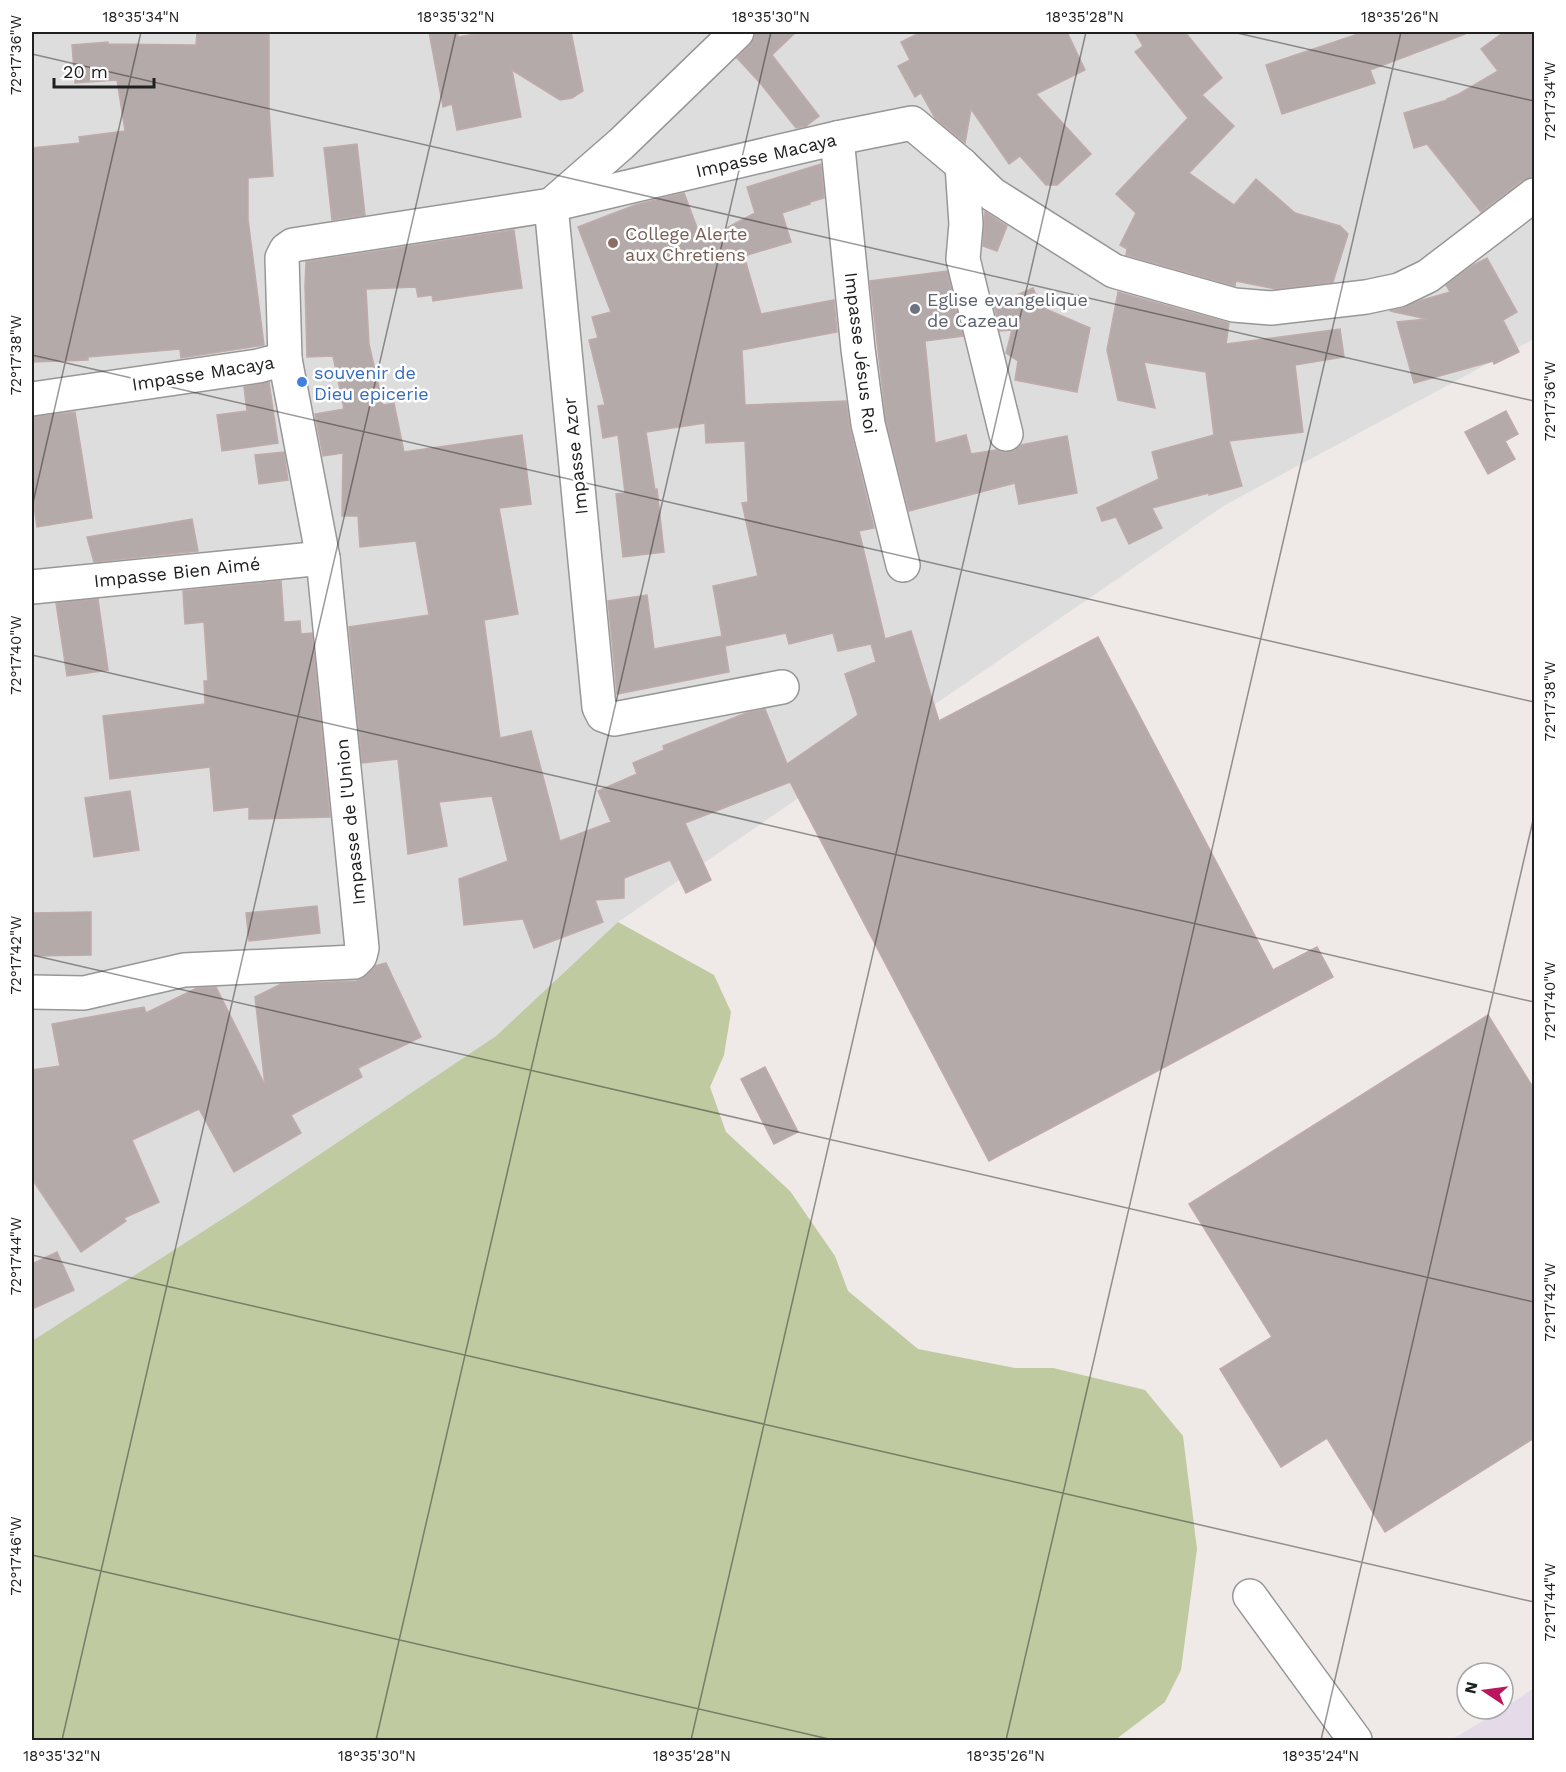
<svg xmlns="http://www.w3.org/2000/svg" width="1566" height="1772" font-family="'Work Sans',sans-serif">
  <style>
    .residential { fill: #dedddd }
    .industrial { fill: #e4dae8 }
    .forest { fill: #bfcaa0 }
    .building { fill: #b5aaaa; stroke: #c0abab; stroke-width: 1.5 }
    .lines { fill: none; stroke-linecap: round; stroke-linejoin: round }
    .minor-casing { stroke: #979797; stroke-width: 36 }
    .minor { stroke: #fff; stroke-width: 33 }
    .ticks { fill: none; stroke: #202020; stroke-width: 1.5; stroke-opacity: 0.45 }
    .education-dot { fill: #8d6e63; stroke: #fff; stroke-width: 2 }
    .worship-dot { fill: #6b7280; stroke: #fff; stroke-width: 2 }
    .shop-dot { fill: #3f7fe0; stroke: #fff; stroke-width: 2 }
    .labels { text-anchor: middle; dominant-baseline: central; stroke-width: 5; stroke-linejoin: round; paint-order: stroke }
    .street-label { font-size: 18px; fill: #202020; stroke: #fff }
    .education-label { font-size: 18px; fill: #785e54; stroke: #fff; text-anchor: start }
    .worship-label { font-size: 18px; fill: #5b616d; stroke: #fff; text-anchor: start }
    .shop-label { font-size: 18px; fill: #366cbe; stroke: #fff; text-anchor: start }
    .neatline { fill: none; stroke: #202020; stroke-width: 2 }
    .ticks-label { font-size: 15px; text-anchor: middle; fill: #202020 }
  </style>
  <rect width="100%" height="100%" fill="#efe9e7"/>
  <polygon class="residential" points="32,32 1534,32 1534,339 1225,505 618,922 496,1036 244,1205 32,1341"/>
  <polygon class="industrial" points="1534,1688 1534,1740 1451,1740 1503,1709"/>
  <polygon class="forest" points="618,922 714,975 731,1012 724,1055 710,1087 726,1132 790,1191 835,1256 848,1291 918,1349 1015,1368 1053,1368 1145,1390 1183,1436 1197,1549 1181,1670 1165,1702 1115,1740 32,1740 32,1341 244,1205 496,1036"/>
  <g class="building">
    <polygon points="197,32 269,32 269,108 273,176 248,178 248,219 264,345 181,358 180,349 88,357 88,360 33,362 32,319 32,148 80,143 79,137 125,131 117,80 75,83 72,45 108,42 108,44 196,45"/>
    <polygon points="429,32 458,32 458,37 487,32 571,32 583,91 572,98 560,100 512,70 521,117 457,130 452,104 443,107"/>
    <polygon points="755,32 796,32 772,55 819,116 806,126 796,128 761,84 737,58 750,45 755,38"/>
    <polygon points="921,32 1067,32 1085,70 1036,94 1091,154 1057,185 1046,185 1020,156 1009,164 971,109 965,143 935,118 921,93 915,97 898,66 910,60 901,42"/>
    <polygon points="1135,32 1185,32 1222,78 1202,95 1234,126 1189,173 1234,205 1256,179 1295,213 1340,226 1348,234 1333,282 1276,289 1236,281 1235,286 1126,255 1127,249 1120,245 1136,213 1116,194 1188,118 1135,52 1143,46"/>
    <polygon points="1364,32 1464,32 1465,34 1370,70 1375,83 1282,114 1266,65"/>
    <polygon points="1504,32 1534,32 1534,177 1523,180 1481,212 1427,144 1414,148 1404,113 1447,100 1447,99 1459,94 1498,71 1481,49"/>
    <polygon points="357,144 365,215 332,220 324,148"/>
    <polygon points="821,164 824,198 810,202 810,204 782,213 791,242 744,256 761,314 834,300 837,332 742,350 745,405 846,401 850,429 874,528 859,531 885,639 911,631 939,721 1098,637 1273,970 1317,947 1333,977 989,1161 790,782 685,823 711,880 686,893 670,860 624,878 624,898 595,900 603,922 534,948 523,919 464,925 459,879 508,861 492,796 439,802 447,846 408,854 398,759 362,763 349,627 429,615 416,541 360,547 358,516 342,516 343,453 323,456 315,414 344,409 333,356 307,357 305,286 306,262 514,230 522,288 433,301 432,295 418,297 416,287 366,289 369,344 383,405 394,403 404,452 522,435 531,504 499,508 518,614 484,620 500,738 531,731 560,841 611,822 598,791 637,774 633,763 664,750 663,746 746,713 765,709 787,764 858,715 845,674 876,662 871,644 838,651 833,633 789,644 786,633 725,646 729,672 617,694 608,601 647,595 654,649 722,636 713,586 758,576 742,503 748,502 745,441 706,443 705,423 646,432 655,490 657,489 664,552 623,557 616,494 625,493 618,435 603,438 598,406 605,405 589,340 598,338 592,317 611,312 578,227 635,205 684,193 702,241 755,213 747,187"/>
    <polygon points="985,212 1007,226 997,251 983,246"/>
    <polygon points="1487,258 1517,312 1503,320 1519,352 1494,364 1493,361 1414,383 1397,322 1427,319 1390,311 1403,308 1419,301 1450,292 1446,285 1472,266"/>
    <polygon points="947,271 963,336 925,341 935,443 966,435 971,454 996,450 1001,452 1010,452 1021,445 1067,436 1077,493 1019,504 1015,483 909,511 886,420 870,281"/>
    <polygon points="1033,288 1041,307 1090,328 1077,392 1015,380 1018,361 1006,353 1012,330 1000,331 994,305"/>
    <polygon points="1118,292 1229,323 1226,344 1340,329 1344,357 1295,365 1303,432 1229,441 1242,486 1209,495 1209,493 1152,508 1162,528 1129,544 1116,517 1102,521 1097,508 1159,479 1152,452 1214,435 1206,372 1144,362 1155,408 1118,400 1107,350"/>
    <polygon points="269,382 278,443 222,451 217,415 247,411 244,387"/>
    <polygon points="1506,411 1518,434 1505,441 1515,459 1488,474 1465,432"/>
    <polygon points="75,412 92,518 37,527 32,492 32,417"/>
    <polygon points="284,452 288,480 259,484 255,455"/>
    <polygon points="192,519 198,551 94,562 87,537"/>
    <polygon points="281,581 284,622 300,621 301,634 312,633 330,817 249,819 249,807 214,811 210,767 110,779 103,716 205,704 204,681 208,681 204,622 185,624 183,591"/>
    <polygon points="98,599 108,670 67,676 56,603"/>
    <polygon points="130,791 139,850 94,857 85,798"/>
    <polygon points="317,906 320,933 249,941 246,913"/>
    <polygon points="91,912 91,955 32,956 32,913"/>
    <polygon points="386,963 421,1037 358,1068 362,1077 291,1115 301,1133 234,1172 199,1109 132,1140 159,1202 124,1218 126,1221 81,1252 32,1179 32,1070 60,1066 52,1024 144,1007 146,1013 197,988 216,987 265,1085 255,997 281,984 356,981 367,975 375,966"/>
    <polygon points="1488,1015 1534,1089 1534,1438 1385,1532 1327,1438 1281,1467 1220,1369 1272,1337 1189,1204"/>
    <polygon points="765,1067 798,1132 774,1144 741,1079"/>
    <polygon points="57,1252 74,1290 32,1309 32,1264"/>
  </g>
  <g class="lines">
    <defs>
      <g id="minor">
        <polyline points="737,32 621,144 551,205 599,707 603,715 614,719 782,687"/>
        <polyline points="837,138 858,349 868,424 903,565"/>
        <polyline points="962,165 966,224 963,259 1006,434"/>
        <polyline points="32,399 258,366 285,359 282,258 286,250 293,245 551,205 837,138 912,123 962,165 992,194 1114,271 1234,305 1271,308 1366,297 1399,290 1428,276 1534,195"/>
        <polyline points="32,587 323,558"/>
        <polyline points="32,992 84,993 184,970 354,962 360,956 362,948 323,558 285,359"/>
        <polyline points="1250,1596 1355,1740"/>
      </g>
    </defs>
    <use href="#minor" class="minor-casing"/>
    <use href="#minor" class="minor"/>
  </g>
  <path class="ticks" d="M1233 32 1534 101M32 54 1534 401M32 355 1534 702M32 507 141 32M32 655 1534 1002M32 955 1534 1302M32 1255 1534 1602M32 1555 833 1740M62 1740 456 32M376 1740 771 32M691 1740 1086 32M1006 1740 1401 32M1321 1740 1534 816"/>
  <circle class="education-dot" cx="613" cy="243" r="6"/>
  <circle class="worship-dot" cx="915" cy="309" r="6"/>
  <circle class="shop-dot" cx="302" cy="382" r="6"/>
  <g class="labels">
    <g class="street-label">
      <text transform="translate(766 155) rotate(-13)">Impasse Macaya</text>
      <text transform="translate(861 353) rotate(83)">Impasse Jésus Roi</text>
      <text transform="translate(203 373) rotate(-9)">Impasse Macaya</text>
      <text transform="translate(575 456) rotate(-96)">Impasse Azor</text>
      <text transform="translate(177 572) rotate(-6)">Impasse Bien Aimé</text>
      <text transform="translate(350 822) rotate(-96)">Impasse de l'Union</text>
    </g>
    <g class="education-label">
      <text x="625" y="233">College Alerte<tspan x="625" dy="21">aux Chretiens</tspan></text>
    </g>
    <g class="worship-label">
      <text x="927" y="299">Eglise evangelique<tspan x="927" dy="21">de Cazeau</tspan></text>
    </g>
    <g class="shop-label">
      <text x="314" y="372">souvenir de<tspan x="314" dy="21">Dieu epicerie</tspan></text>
    </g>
  </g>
  <rect width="1566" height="1772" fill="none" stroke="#ffffff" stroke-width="66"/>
  <g transform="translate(1485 1691) rotate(283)"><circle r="28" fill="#ffffff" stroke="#a6a6a6" stroke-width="1.5"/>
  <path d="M0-4.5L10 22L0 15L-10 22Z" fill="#bb155d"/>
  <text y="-9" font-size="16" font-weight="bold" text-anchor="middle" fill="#202020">N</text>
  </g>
  <path d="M54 78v9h100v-9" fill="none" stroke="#202020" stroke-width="3"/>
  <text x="63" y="78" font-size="18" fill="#202020" stroke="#ffffff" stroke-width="4.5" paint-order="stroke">20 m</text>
  <rect x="33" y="33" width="1500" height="1706" class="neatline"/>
  <g class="ticks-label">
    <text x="141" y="22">18°35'34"N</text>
    <text x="456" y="22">18°35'32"N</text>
    <text x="771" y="22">18°35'30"N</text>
    <text x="1085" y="22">18°35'28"N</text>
    <text x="1400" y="22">18°35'26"N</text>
    <text transform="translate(16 55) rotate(-90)" y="5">72°17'36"W</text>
    <text transform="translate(1550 101) rotate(-90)" y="5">72°17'34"W</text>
    <text transform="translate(16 355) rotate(-90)" y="5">72°17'38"W</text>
    <text transform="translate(1550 401) rotate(-90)" y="5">72°17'36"W</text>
    <text transform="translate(16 655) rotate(-90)" y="5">72°17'40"W</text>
    <text transform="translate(1550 701) rotate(-90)" y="5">72°17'38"W</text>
    <text transform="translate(16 955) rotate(-90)" y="5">72°17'42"W</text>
    <text transform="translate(1550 1001) rotate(-90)" y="5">72°17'40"W</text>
    <text transform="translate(16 1256) rotate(-90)" y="5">72°17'44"W</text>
    <text transform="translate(1550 1302) rotate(-90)" y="5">72°17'42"W</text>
    <text transform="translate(16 1556) rotate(-90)" y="5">72°17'46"W</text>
    <text transform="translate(1550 1602) rotate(-90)" y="5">72°17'44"W</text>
    <text x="62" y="1761">18°35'32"N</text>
    <text x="377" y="1761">18°35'30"N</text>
    <text x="692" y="1761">18°35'28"N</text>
    <text x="1006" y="1761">18°35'26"N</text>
    <text x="1321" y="1761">18°35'24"N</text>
  </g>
</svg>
